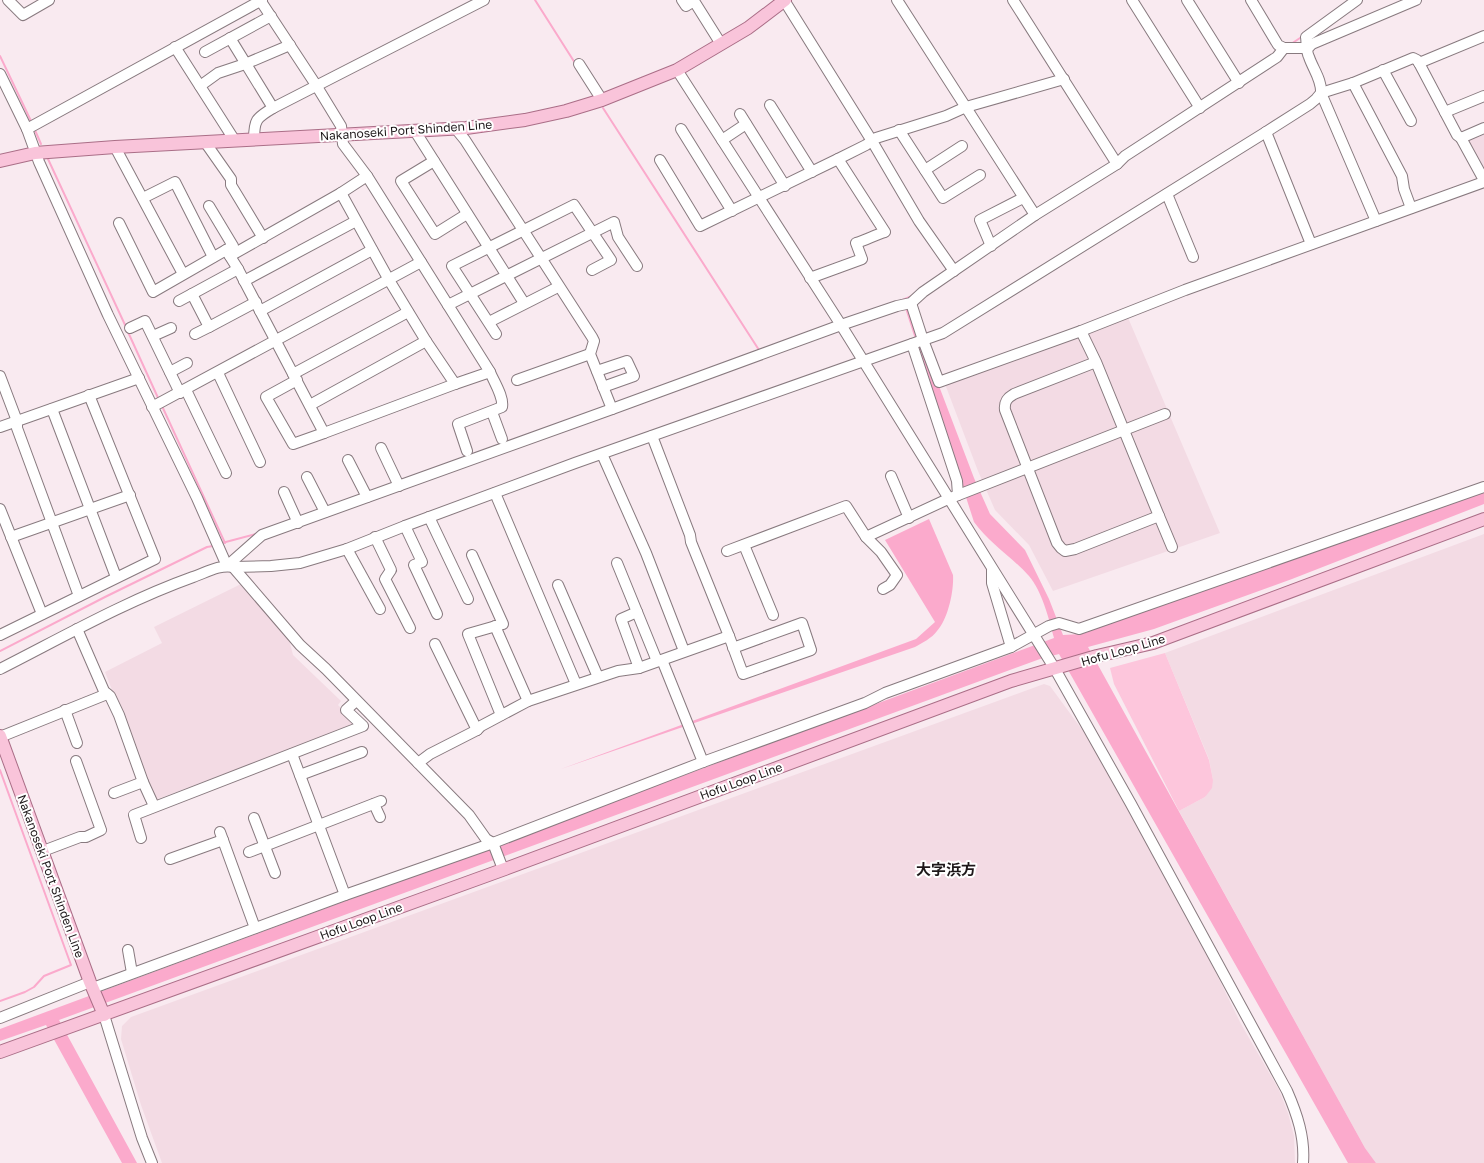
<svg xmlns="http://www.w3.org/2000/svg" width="1484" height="1163" font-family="'Golos Text','Noto Sans JP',sans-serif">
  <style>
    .built { fill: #f3dbe4 }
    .green { fill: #fdc6dc }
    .water { fill: #fbaacc }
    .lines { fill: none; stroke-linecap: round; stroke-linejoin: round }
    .stream { stroke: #fbaacc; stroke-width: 2 }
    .minor-casing { stroke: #887a7f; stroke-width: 12 }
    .major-casing { stroke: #aa6e87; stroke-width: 14 }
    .minor { stroke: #fff; stroke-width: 10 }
    .major { stroke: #f9c4da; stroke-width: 12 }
    .labels { text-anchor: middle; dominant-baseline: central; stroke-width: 4; stroke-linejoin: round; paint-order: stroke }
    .street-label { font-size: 12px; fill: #1e181a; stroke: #fff }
    .quarter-label { font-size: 15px; font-weight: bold; fill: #1e181a; stroke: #fff }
  </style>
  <rect width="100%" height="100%" fill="#f9eaf0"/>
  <g class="built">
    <polygon points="1484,129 1484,173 1466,137"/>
    <polygon points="1126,313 1220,533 1053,591 1029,545 995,510 978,471 945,384"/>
    <polygon points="1484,534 1484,1163 1376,1163 1365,1148 1179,811 1205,797 1213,780 1209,759 1165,653"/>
    <polygon points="241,584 289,639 293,655 341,701 338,705 357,724 155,800 105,672 162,643 154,627"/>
    <polygon points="1044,684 1050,686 1094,746 1214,969 1241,1024 1279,1090 1288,1113 1294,1136 1295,1163 162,1163 141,1105 121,1039 122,1026 131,1017"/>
  </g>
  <polygon class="green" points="1165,653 1209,760 1213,780 1212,788 1205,797 1179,811 1114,684 1110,668"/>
  <g class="water">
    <path d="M911 305 939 386 974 478 990 514 1025 550 1049 599 1063 635 1081 634 1088 632 1090 628 1484 486V504L1292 579 1154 629 1088 647 1365 1148 1376 1163H1348L1059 654 1040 659 59 1020 137 1163H122L46 1025 0 1041V1029L1054 638C1049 619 1042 591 1029 576 1012 557 989 543 974 522L905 308Z"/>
    <path d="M929 519 953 575C954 591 948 619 937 631 932 638 922 643 915 647L561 769 916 639 935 622 885 540Z"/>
  </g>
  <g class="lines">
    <g class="stream">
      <polyline points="535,0 575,63"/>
      <polyline points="1291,44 1303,36"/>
      <polyline points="0,56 31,121"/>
      <polyline points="603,108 759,350"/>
      <polyline points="34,128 41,144"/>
      <polyline points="48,159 126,327"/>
      <polyline points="900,301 912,296"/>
      <polyline points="128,332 159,400"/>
      <polyline points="162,406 225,543"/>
      <polyline points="222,543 256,534"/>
      <polyline points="0,651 105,597 207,547 213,546"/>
      <polyline points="0,770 71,965 44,976 34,987 25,992 0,1001"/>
    </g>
    <defs>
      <g id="minor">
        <polyline points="8,0 23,15 49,0"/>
        <path d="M260 0 316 85 341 126 343 144 367 176 490 372C494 382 504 397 502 407L458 424 467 451"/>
        <polyline points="682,0 686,6 694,1 721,44"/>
        <polyline points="784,0 872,141 919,221 954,271"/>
        <polyline points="897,0 1035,215"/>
        <polyline points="1013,0 1117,164"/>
        <polyline points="1132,0 1200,108"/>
        <polyline points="1187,0 1239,83"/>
        <polyline points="1251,0 1278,45 1284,48 1308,48 1312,44 1416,0"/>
        <path d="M1357 0 1306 37C1307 43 1306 52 1309 57 1313 69 1322 80 1321 93L1376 221"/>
        <polyline points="230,38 273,108"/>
        <polyline points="175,47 235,141"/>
        <polyline points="205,52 271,16"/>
        <polyline points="1419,63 1484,36"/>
        <polyline points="579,64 602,100"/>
        <path d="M677 70 841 325 1055 669 1131 804 1287 1091C1297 1114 1305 1137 1303 1163"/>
        <polyline points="1383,70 1411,121"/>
        <polyline points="0,74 27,129 39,162 108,315 197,498 227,566"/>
        <polyline points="1353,83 1402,176 1404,189 1411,208"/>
        <polyline points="200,86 218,73 245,64 290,45"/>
        <polyline points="770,105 812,172"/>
        <polyline points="1445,112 1484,96"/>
        <polyline points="740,114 785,186"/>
        <polyline points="27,129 262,0"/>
        <polyline points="456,129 465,140 592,337 594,341 590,354 612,409"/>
        <polyline points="681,129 732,211"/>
        <polyline points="899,130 943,198 980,175"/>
        <polyline points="415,131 524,303"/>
        <polyline points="1266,132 1311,244"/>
        <polyline points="1461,138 1484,128"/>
        <path d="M254 140C254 120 256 118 273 108L484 0"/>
        <polyline points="722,140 746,124"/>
        <polyline points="205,142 231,179 231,185 263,238"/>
        <polyline points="115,147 183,274"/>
        <polyline points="660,160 700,226 838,159 866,145 876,138 946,116 966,107 1064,79"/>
        <polyline points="434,161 401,181 435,234 467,214"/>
        <polyline points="925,170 962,146"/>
        <polyline points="341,193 389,280 426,341 455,384"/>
        <polyline points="1167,194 1193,257"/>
        <polyline points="143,198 175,182 213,257"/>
        <polyline points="119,223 153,292 233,246 209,206"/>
        <polyline points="991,246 980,220 1023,198"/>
        <polyline points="226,250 238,269 324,433 455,384 490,372"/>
        <polyline points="230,256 341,193 367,176"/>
        <polyline points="238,269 192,294 209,327 256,302"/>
        <path d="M810 278 862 259 856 243C866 240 875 235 885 232L838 159"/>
        <polyline points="244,281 356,221"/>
        <polyline points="179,301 192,294"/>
        <polyline points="911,303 923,340 939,382 1081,331 1185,290 1484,182"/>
        <polyline points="448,305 614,222 618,237 637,266"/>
        <polyline points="260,311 372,250"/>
        <polyline points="489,322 558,287"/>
        <polyline points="130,328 145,321 180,393"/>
        <path d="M1081 331 1096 362 1159 516 1075 549 1065 551 1061 548 1057 543 1005 410C1004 402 1007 398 1014 394L1096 362"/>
        <polyline points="195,334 209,327"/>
        <polyline points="496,334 452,266 574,205 611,260 592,270"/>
        <polyline points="153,336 171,328"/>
        <polyline points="912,344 957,481 958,495"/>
        <polyline points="597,371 627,361 634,376 603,387"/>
        <polyline points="170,372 187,363"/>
        <polyline points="218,373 260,462"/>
        <polyline points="293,374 408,312"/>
        <polyline points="0,376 17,421 17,428 79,596"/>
        <polyline points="297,380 266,397 293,444 324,433"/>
        <polyline points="517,380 590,354"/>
        <polyline points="186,390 226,473"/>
        <polyline points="310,405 426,341"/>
        <polyline points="152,407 421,262"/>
        <polyline points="52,409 116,577"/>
        <polyline points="492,412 502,439"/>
        <polyline points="0,427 139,378"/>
        <polyline points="652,436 690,535 691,542 729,636 743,674 811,650 802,623 733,648"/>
        <polyline points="381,448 399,486"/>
        <polyline points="602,454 646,553 684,651"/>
        <polyline points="348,460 367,497"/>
        <polyline points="891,476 909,518"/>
        <polyline points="307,477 325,512"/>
        <polyline points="284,492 298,523"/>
        <polyline points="495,493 576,684"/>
        <polyline points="0,509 42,614"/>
        <polyline points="1159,516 1172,547"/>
        <polyline points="429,517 468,599"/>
        <polyline points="405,526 422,562 414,565 437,614"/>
        <polyline points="11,537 130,495"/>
        <polyline points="375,537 391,570 385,579 410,628"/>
        <polyline points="866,537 948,499 1165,414"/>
        <polyline points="744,545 773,615"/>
        <polyline points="347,549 380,609"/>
        <polyline points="727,551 846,506 866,537 881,552 897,575 890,585 883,589"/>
        <polyline points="472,555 503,624 468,634 501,715"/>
        <polyline points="617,563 657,661"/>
        <polyline points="227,566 262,535 612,409 841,325 897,306 911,303 923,292 1035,215 1117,164 1125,156 1277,57 1284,48"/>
        <polyline points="233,567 300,645 326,669 469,815 486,839 493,843 501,864 505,869"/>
        <polyline points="992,570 992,583 1011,647"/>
        <polyline points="558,585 598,677"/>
        <polyline points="637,612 621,619 639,668"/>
        <polyline points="495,626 528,701"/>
        <polyline points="77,629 104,691 110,696 119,715 143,782 154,806"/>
        <polyline points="0,635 155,559 89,395"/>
        <polyline points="435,644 477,730"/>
        <polyline points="662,660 703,762"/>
        <path d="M0 669C63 637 126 601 193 577 205 573 220 564 233 567L271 566 300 563 347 549 405 526 575 463 943 333 1266 132 1310 104 1316 99 1321 93 1353 83 1413 58 1417 60 1419 63 1457 135 1461 138 1484 180"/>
        <polyline points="65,710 77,743"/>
        <polyline points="0,737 107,694"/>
        <polyline points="292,754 345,895"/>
        <polyline points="418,763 430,754 477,730 481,726 528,701 618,671 639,668 729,636"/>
        <polyline points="300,775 362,752"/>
        <polyline points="114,793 143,782"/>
        <polyline points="374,804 380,817"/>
        <polyline points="254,818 275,873"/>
        <polyline points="220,832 255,928"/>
        <polyline points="141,838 134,815 363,726 346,710 356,701"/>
        <polyline points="43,851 80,837 86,837 101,830 76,761"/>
        <polyline points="249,852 381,801"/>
        <polyline points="170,859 223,840"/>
        <polyline points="128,950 132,973"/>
        <polyline points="93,988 345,895 493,843 703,762 865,703 885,693 1011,647 1049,626 1059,623 1079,629 1484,487"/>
        <polyline points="104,1015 142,1138 152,1163"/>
        <polyline points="0,1018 90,982"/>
      </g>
      <g id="major">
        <polyline points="0,161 35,153 115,147 466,128 525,120 566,111 602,100 677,70 748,28 785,0"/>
        <polyline points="0,736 90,982 104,1015"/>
        <polyline points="0,1052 505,869 1011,681 1097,656 1153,643 1484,519"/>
      </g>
    </defs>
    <use href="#minor" class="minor-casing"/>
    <use href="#major" class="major-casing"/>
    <use href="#minor" class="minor"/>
    <use href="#major" class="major"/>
  </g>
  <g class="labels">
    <g class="street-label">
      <text transform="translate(406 130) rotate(-4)">Nakanoseki Port Shinden Line</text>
      <text transform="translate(1123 650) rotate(-16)">Hofu Loop Line</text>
      <text transform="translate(741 781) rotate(-20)">Hofu Loop Line</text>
      <text transform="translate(51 876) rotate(70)">Nakanoseki Port Shinden Line</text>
      <text transform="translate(361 921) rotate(-20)">Hofu Loop Line</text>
    </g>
    <g class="quarter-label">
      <text x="946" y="869">大字浜方</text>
    </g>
  </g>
</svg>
